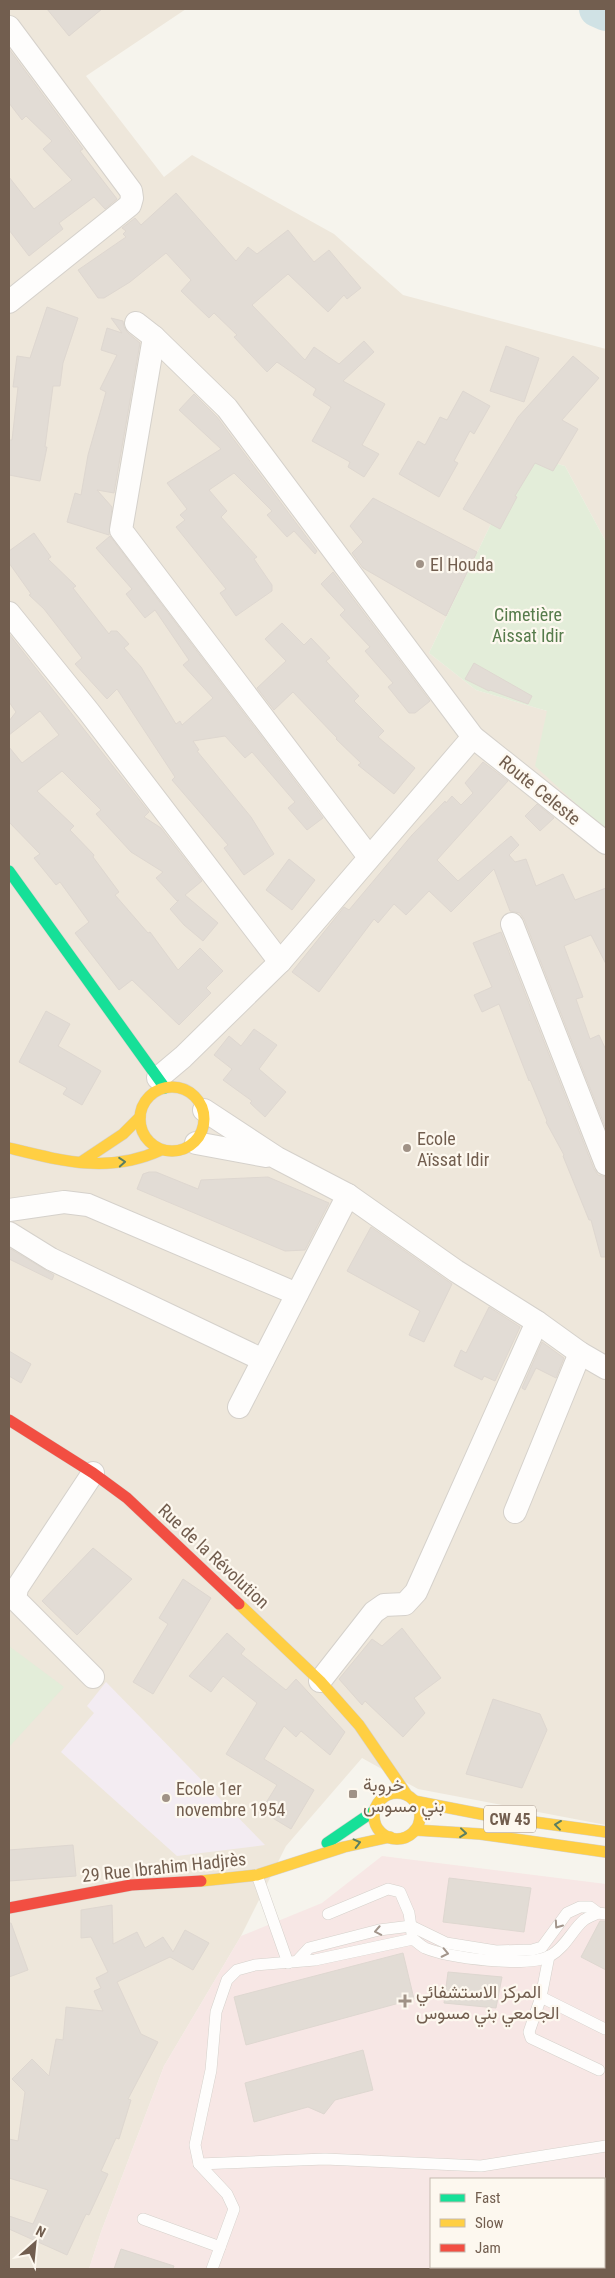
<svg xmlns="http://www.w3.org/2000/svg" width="615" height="2278" font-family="'Roboto Condensed',Vazirmatn,sans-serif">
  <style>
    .residential { fill: #eee7db }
    .education { fill: #f3ecf2 }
    .medical { fill: #f7e7e5; fill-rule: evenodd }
    .green { fill: #e3edd9 }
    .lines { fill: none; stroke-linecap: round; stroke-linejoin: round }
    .river { stroke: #d0e2e5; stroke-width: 36 }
    .building { fill: #e2dcd5; stroke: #ded7d0 }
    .lane-casing { stroke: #d5d1cb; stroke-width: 12 }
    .street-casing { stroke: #d5d1cb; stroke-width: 24 }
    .fast-casing { stroke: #d6d1ca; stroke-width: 12 }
    .slow-casing { stroke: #d6d1ca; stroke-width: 12 }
    .jam-casing { stroke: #d6d1ca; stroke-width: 12 }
    .lane { stroke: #fefdfc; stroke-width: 11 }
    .street { stroke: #fefdfc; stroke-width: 22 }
    .fast { stroke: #16e098; stroke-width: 11 }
    .slow { stroke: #ffcf43; stroke-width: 11 }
    .jam { stroke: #f24e42; stroke-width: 11 }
    .oneway { stroke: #5b7e61 }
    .oneway2 { stroke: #a3968c }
    .poi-dot { fill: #a09286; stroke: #fdf8ef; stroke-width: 2 }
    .labels { text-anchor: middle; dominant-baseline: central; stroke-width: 4.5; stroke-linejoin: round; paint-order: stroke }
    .shield { fill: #fdf8ef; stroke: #9c8c7f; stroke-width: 1 }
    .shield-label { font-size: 16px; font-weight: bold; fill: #725e4f }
    .poi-label { font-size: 18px; fill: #725e4f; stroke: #fdf8ef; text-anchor: start }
    .park-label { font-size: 18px; fill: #567b4b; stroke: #fdf8ef }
    .street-label { font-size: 18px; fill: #725e4f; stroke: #fdf8ef }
  </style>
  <rect width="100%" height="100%" fill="#f6f4ed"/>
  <polygon class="residential" points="9,9 186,9 86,76 164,177 192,155 334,234 403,295 606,349 606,542 565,466 524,455 429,653 476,690 547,711 606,831 606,1825 418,1789 362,1758 286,1846 241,1936 164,2066 101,2232 89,2269 9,2269"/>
  <polygon class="education" points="106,1682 265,1845 177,1856 61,1752 94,1713 87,1706"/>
  <path class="medical" d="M382 1856 606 1884V2269H89L101 2232 164 2066 241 1936 322 1903ZM431 2179H604V2267H431Z"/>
  <g class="green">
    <polygon points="524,455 565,466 606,542 606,831 535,766 547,711 476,690 429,653"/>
    <polygon points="9,1646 64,1687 9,1747"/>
  </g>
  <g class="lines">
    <polyline class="river" points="597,9 606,13"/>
  </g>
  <g class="building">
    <polygon points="47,9 102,9 69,36"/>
    <polygon points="9,49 83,149 80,151 117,199 105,209 94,197 59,223 63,229 29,256 9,230 9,177 34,209 72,180 43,149 52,141 26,116 22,120 9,103"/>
    <polygon points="176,193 236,261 248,247 257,254 288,230 314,262 329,250 361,288 347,299 344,295 328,312 288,274 252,305 305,360 314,347 339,364 364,341 374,352 343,381 385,404 362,445 379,454 364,477 348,467 350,462 312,441 331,407 313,395 316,389 277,362 267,372 234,337 237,335 214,313 209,318 181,291 191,280 166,253 130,282 104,298 98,298 78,270 126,237 123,234 126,231 122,228 135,218 141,225"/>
    <polygon points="47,307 78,318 63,363 60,386 53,386 45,447 47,447 40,481 9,475 9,440 12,440 18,387 13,387 17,356 30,358"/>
    <polygon points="111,318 123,321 124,327 128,333 140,343 114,493 97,490 112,507 109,535 67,522 75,493 81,495 88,455 106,392 100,389 117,355 101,350 107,328 122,333"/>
    <polygon points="506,346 539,358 524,402 490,391"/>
    <polygon points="573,356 599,378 562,420 578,429 553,471 535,463 515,496 517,497 500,529 463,509 518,417"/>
    <polygon points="463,391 490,406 474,434 470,431 454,461 458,463 439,497 399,474 418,441 425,445 440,417 447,420"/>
    <polygon points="194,394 217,417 317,551 315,554 294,531 287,537 267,515 272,511 234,473 209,490 227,511 221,517 257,557 254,559 272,585 272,591 236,616 220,593 226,589 176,527 185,520 180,515 187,509 167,483 221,449 179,410"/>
    <polygon points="373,498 477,552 446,616 363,568 352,553 363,542 350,526"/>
    <polygon points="34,533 51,557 48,559 76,586 73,588 109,634 111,631 117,631 129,644 124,648 141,667 176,724 180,721 182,725 213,698 183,665 189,660 155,610 145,618 126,594 132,589 96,548 110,536 323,818 307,830 288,808 295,802 252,752 245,758 225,736 193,741 199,750 197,751 251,817 274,854 244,875 224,848 228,845 172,780 175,777 117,689 107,699 75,664 82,658 44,609 29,595 31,594 9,563 9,551"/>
    <polygon points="333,572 430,701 415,713 409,713 388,687 393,683 365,651 370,647 340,615 345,610 321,584"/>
    <polygon points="282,623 304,645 311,638 330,658 326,661 359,696 354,701 384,731 378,737 415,768 394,794 358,765 361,763 336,739 337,738 293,692 274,710 257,688 286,661 265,639"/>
    <polygon points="9,634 149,812 144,817 161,828 202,881 185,895 218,923 203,941 184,925 170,909 179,900 177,901 156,878 163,872 131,852 96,814 101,810 62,771 37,791 74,826 70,830 94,855 93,857 119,892 115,895 148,933 150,932 178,970 200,948 223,971 206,988 211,993 179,1025 132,980 119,990 75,933 89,922 60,882 56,885 34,858 40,854 9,822 9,747 22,763 59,735 40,711 9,735 9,721 16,712 9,702"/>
    <polygon points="474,663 532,696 528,704 490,690 489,691 465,679"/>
    <polygon points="483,762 508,781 437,860 458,881 511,836 519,845 509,855 515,862 526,859 536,886 563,874 575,900 606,888 606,964 591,935 564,946 583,997 576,999 590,1039 599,1035 606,1050 606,1129 524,919 520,913 510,911 494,869 451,912 429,891 406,915 394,904 378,923 374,919 319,992 292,972 344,907 349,910 412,835 445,801 446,803 452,796 461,805 473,793 465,783"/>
    <polygon points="537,804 554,818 540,831 525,816"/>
    <polygon points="289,859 315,880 292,910 266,890"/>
    <polygon points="501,932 594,1169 598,1175 606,1177 606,1257 601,1257 591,1220 589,1220 563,1156 564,1155 546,1122 547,1121 530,1080 529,1081 499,1004 482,1012 474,995 492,987 473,943"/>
    <polygon points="46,1011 70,1024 58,1046 101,1071 82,1105 63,1094 67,1088 19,1062"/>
    <polygon points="254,1029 277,1045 259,1069 286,1092 265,1117 250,1103 252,1101 223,1080 232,1069 214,1055 229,1036 241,1046"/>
    <polygon points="149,1172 156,1172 198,1189 201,1180 268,1177 329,1203 305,1250 285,1251 137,1189 143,1174"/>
    <polygon points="371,1227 452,1284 424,1342 409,1335 420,1311 347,1271"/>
    <polygon points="9,1248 54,1275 52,1280 9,1259"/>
    <polygon points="489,1307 520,1327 495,1381 484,1376 482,1380 454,1366 461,1350 466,1353"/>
    <polygon points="542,1342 564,1358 556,1378 536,1368 525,1390 522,1388"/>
    <polygon points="9,1351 31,1364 21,1383 9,1376"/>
    <polygon points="93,1548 132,1579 77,1635 42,1601"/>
    <polygon points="183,1579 211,1598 153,1694 133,1682 168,1624 159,1618"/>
    <polygon points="402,1628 441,1678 414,1698 425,1713 403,1737 365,1701 362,1705 339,1679 372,1639 382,1646"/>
    <polygon points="227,1633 245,1649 241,1654 286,1690 296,1679 345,1732 330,1755 301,1731 296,1737 284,1726 264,1759 314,1790 291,1829 261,1811 277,1785 226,1754 257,1703 223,1676 211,1692 189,1676"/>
    <polygon points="493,1699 540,1714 547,1730 522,1788 466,1774"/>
    <polygon points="73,1845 76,1876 9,1881 9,1850"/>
    <polygon points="449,1878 531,1888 524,1932 443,1922"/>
    <polygon points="112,1905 113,1944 137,1932 145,1948 163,1937 173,1952 185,1930 209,1943 193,1970 170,1957 117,1982 141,2034 158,2042 128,2099 131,2100 119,2139 116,2138 101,2171 108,2174 89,2215 86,2214 67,2255 9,2229 9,2216 33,2224 48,2190 9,2178 9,2139 18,2141 25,2092 12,2079 32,2059 49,2076 56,2039 63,2040 66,2007 103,2011 94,1991 101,1988 96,1978 108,1972 91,1937 81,1938 81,1910"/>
    <polygon points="600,1921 606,1921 606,1970 581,1957"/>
    <polygon points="9,1923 11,1923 28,1970 9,1977"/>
    <polygon points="403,1953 414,1999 246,2045 234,1997"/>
    <polygon points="448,1972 502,1977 496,2008 444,2003"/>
    <polygon points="363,2050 373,2090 335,2100 324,2114 308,2107 254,2122 245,2083"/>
    <polygon points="121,2249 174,2266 173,2269 114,2269"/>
  </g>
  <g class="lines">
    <defs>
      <g id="lane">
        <polyline points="257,1875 288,1963"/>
        <polyline points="328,1914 388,1889 400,1892 409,1913 412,1934"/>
        <polyline points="549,1956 541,1997 529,2032 531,2038 599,2070"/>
        <polyline points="297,1961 309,1948 379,1930 411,1926 446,1943 496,1951 532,1950 542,1947 567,1913 580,1907 590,1907 598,1913 606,1914"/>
        <polyline points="541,1997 605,2029"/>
        <polyline points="199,2164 325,2159 481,2166 606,2146"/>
        <polyline points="143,2219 220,2247"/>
        <path d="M212 2269 234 2209 227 2194 199 2164 195 2145 211 2070 216 2012 227 1980 237 1970 255 1965 315 1960 413 1939C417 1942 421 1946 425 1948 449 1958 527 1968 550 1956 566 1947 572 1930 584 1920 588 1917 594 1915 598 1913"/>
      </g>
      <g id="street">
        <polyline points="9,27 131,191 132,198 130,205 9,302"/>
        <polyline points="136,323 154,337 227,408 473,737 606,843"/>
        <polyline points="154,337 121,530 369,857"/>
        <polyline points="9,613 89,712 280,962"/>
        <polyline points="512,924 606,1164"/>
        <polyline points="158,1078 183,1057 280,962 473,737"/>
        <polyline points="204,1110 277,1158 348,1195 456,1271 537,1322 580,1353 606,1368"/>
        <polyline points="196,1143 266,1156"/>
        <polyline points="9,1210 64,1202 88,1205 297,1294"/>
        <polyline points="9,1233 51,1259 263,1360"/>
        <polyline points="239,1407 348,1195"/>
        <polyline points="515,1512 580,1353"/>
        <polyline points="93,1677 15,1599 17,1588 93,1473"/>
        <polyline points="320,1681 374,1612 384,1605 405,1604 416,1592 537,1322"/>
      </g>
      <g id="fast">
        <polyline points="9,871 165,1088"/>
        <polyline points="327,1843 374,1811"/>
      </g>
      <g id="slow">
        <circle cx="172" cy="1119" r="32"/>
        <path d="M9 1148C62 1161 109 1174 161 1150"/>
        <polyline points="81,1162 123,1134 140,1117"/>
        <polyline points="239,1604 320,1681 359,1725 407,1795"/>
        <circle cx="397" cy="1816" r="23"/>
        <polyline points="414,1801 491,1816 606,1832"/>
        <polyline points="415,1830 480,1834 606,1852"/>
        <polyline points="201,1881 257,1875 344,1847 390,1837"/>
      </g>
      <g id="jam">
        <polyline points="9,1420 93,1473 127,1498 239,1604"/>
        <polyline points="9,1908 131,1885 201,1881"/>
      </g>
    </defs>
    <use href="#lane" class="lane-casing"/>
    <use href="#street" class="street-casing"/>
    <use href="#fast" class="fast-casing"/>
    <use href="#slow" class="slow-casing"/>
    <use href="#jam" class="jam-casing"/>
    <use href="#lane" class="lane"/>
    <use href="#street" class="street"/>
    <use href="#fast" class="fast"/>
    <use href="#slow" class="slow"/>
    <use href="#jam" class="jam"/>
  </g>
  <defs><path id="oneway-chevron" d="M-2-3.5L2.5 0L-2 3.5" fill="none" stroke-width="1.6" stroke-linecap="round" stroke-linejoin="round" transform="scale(1.25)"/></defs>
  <g class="oneway">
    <use href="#oneway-chevron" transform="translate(122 1162) rotate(-4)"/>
    <use href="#oneway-chevron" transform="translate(558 1825) rotate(-173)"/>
    <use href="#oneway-chevron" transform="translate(463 1833) rotate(6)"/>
    <use href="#oneway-chevron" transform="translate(357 1843) rotate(-14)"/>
  </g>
  <g class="oneway2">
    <use href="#oneway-chevron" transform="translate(558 1925) rotate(125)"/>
    <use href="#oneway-chevron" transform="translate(378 1931) rotate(169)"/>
    <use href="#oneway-chevron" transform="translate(445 1953) rotate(12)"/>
  </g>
  <g class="poi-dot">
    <circle cx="420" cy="564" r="5"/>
    <circle cx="407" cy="1148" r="5"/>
    <rect x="348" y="1789" width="10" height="10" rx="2.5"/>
    <circle cx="166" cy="1798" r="5"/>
    <path d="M402.5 1993.5h5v5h5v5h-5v5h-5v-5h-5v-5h5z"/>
  </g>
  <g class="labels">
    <rect class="shield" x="484" y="1805.5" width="52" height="27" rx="4"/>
    <g class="shield-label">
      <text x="510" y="1819">CW 45</text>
    </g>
    <g class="poi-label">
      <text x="430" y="564">El Houda</text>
      <text x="417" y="1138">Ecole<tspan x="417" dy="21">Aïssat Idir</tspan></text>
      <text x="363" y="1784">خروبة<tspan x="363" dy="21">بني مسوس</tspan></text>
      <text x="176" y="1788">Ecole 1er<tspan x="176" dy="21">novembre 1954</tspan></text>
      <text x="416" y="1991">المركز الاستشفائي<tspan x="416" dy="21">الجامعي بني مسوس</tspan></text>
    </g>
    <g class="park-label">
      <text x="528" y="614">Cimetière<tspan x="528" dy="21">Aissat Idir</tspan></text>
    </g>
    <g class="street-label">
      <text transform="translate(540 790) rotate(39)">Route Celeste</text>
      <text transform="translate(214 1556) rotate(43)">Rue de la Révolution</text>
      <text transform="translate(164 1867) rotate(-6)">29 Rue Ibrahim Hadjrès</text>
    </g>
  </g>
  <rect width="615" height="2278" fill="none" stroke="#725e4f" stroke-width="20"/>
  <rect x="430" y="2178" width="175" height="90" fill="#fdf8ef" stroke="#c5baaf"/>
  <rect x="440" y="2194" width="25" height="8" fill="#16e098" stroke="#c5baaf"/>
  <text x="475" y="2203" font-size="15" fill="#725e4f">Fast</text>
  <rect x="440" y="2219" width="25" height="8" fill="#ffcf43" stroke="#c5baaf"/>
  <text x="475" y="2228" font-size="15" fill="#725e4f">Slow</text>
  <rect x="440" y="2244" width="25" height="8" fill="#f24e42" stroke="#c5baaf"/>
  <text x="475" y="2253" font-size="15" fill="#725e4f">Jam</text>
  <g transform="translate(35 2243) rotate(27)" stroke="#fdf8ef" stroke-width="4" paint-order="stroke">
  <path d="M0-4L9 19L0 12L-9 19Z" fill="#725e4f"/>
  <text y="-8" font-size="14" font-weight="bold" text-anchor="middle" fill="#725e4f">N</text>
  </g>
</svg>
